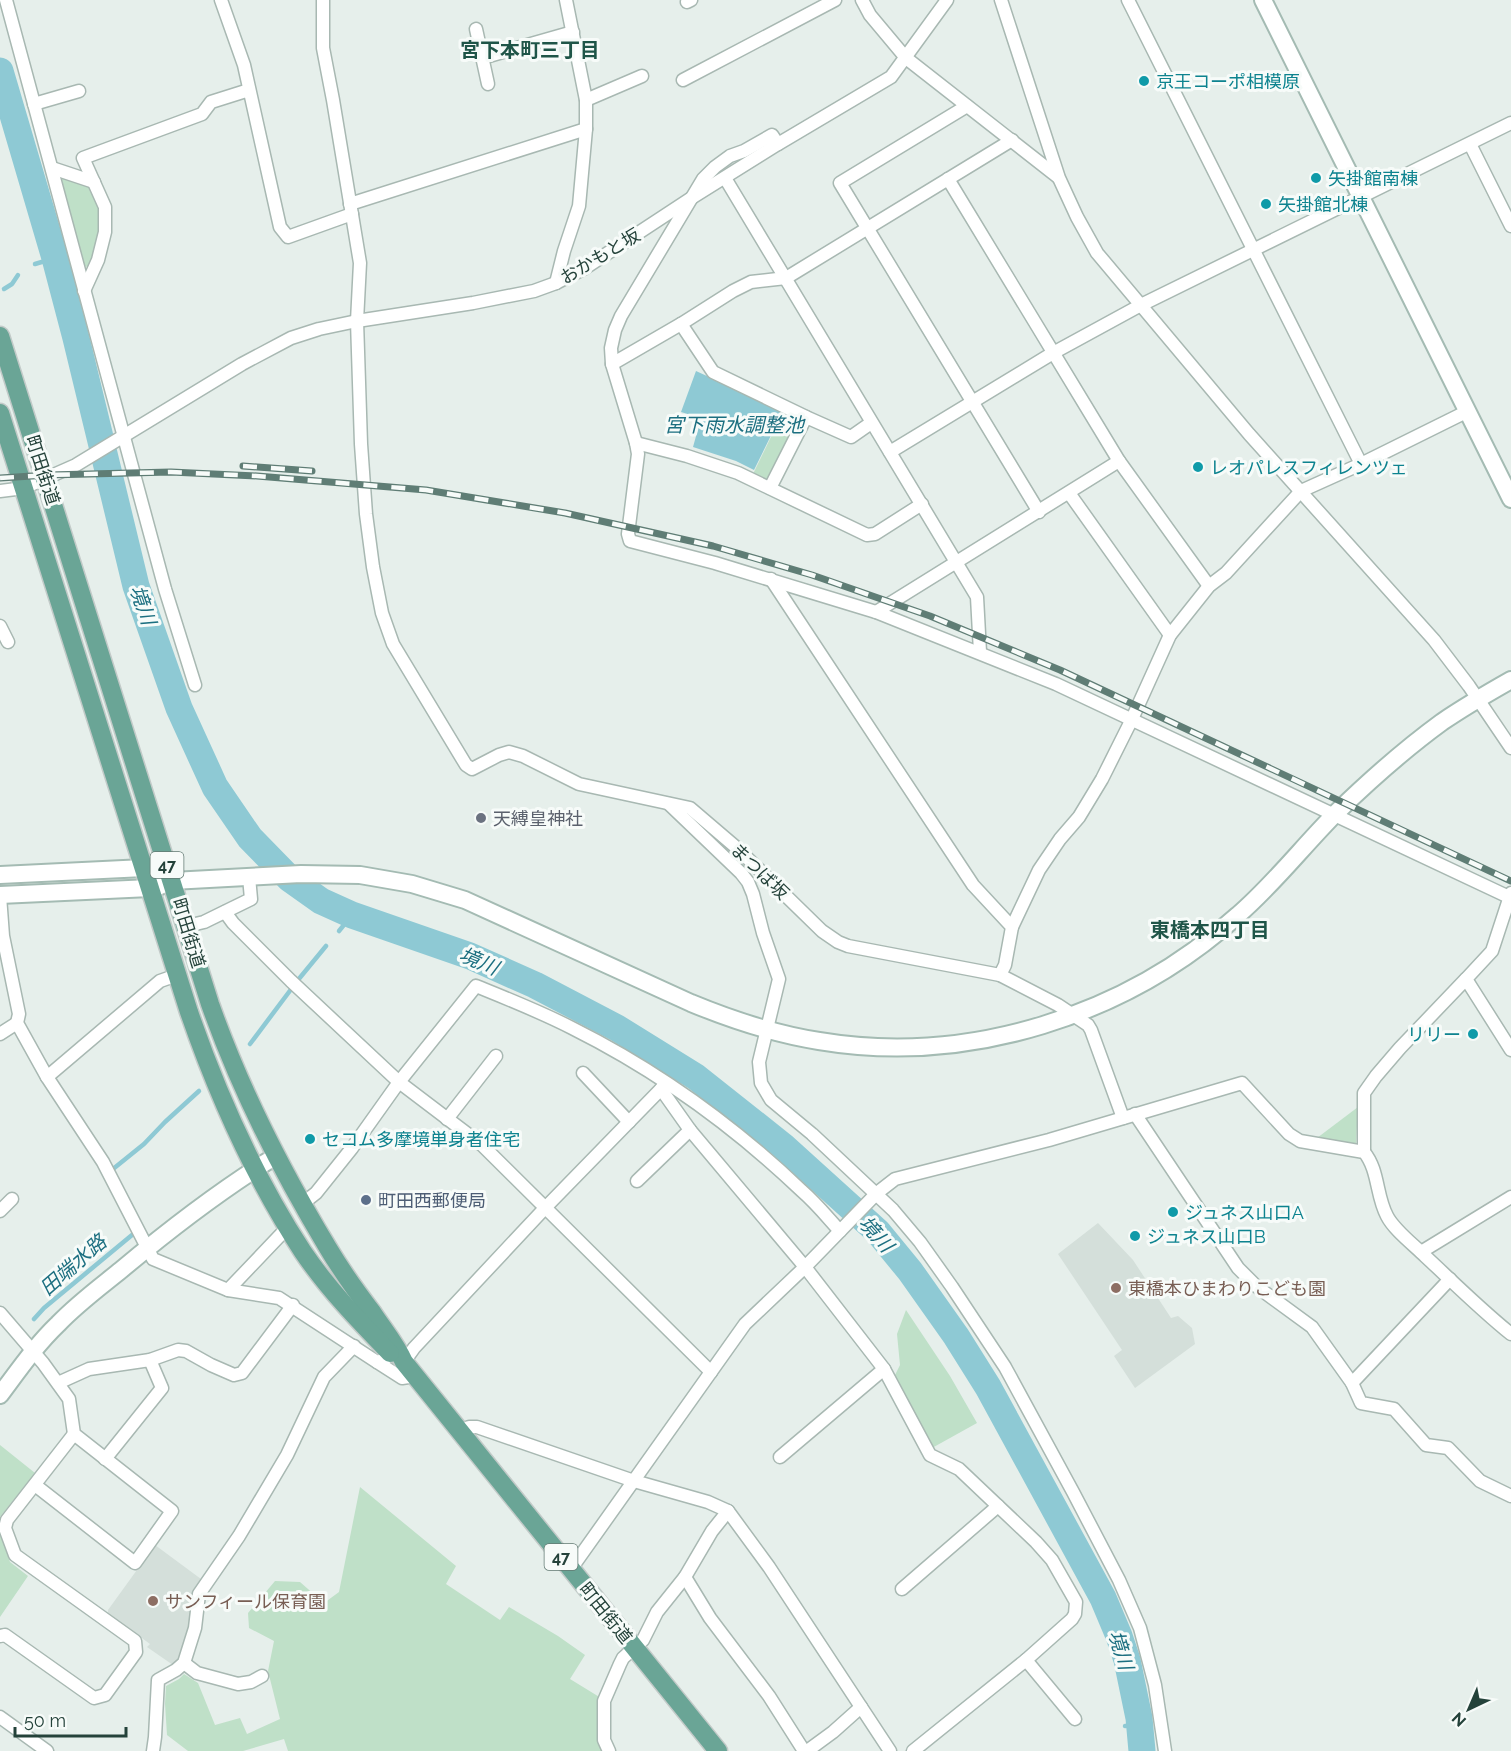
<svg xmlns="http://www.w3.org/2000/svg" width="1511" height="1751" font-family="Raleway,'Noto Sans JP',sans-serif">
  <style>
    .built { fill: #d4dfda }
    .green { fill: #bfe0c8 }
    .water { fill: #8ec9d4 }
    .lines { fill: none; stroke-linecap: round; stroke-linejoin: round }
    .stream { stroke: #8ec9d4; stroke-width: 4.5 }
    .river { stroke: #8ec9d4; stroke-width: 27 }
    .street-casing { stroke: #a8b8b2; stroke-width: 15 }
    .secondary-casing { stroke: #a4bbb3; stroke-width: 20 }
    .primary-casing { stroke: #c2cac8; stroke-width: 21 }
    .street { stroke: #fff; stroke-width: 12 }
    .secondary { stroke: #fff; stroke-width: 16 }
    .primary { stroke: #6aa596; stroke-width: 18 }
    .rail-casing { stroke: #5f7d75; stroke-width: 7 }
    .rail { stroke: #f7fbf9; stroke-width: 4.5; stroke-dasharray: 14; stroke-linecap: butt }
    .culture-dot { fill: #0f9aa8; stroke: #f7fbf9; stroke-width: 2 }
    .worship-dot { fill: #6b7280; stroke: #f7fbf9; stroke-width: 2 }
    .service-dot { fill: #5c6f8a; stroke: #f7fbf9; stroke-width: 2 }
    .education-dot { fill: #8d6e63; stroke: #f7fbf9; stroke-width: 2 }
    .labels { text-anchor: middle; dominant-baseline: central; stroke-width: 6; stroke-linejoin: round; paint-order: stroke }
    .shield { fill: #f7fbf9; stroke: #637a73; stroke-width: 1.5 }
    .shield-label { font-size: 16px; font-weight: bold; fill: #24423a }
    .culture-label { font-size: 18px; fill: #0d838f; stroke: #f7fbf9; text-anchor: start }
    .street-label { font-size: 18px; fill: #24423a; stroke: #f7fbf9 }
    .worship-label { font-size: 18px; fill: #5b616d; stroke: #f7fbf9; text-anchor: start }
    .service-label { font-size: 18px; fill: #4e5e75; stroke: #f7fbf9; text-anchor: start }
    .education-label { font-size: 18px; fill: #785e54; stroke: #f7fbf9; text-anchor: start }
    .neighbourhood-label { font-size: 20px; font-weight: bold; fill: #1f5548; stroke: #f7fbf9 }
    .water-label { font-size: 20px; font-style: italic; fill: #1c6f80; stroke: #f7fbf9 }
  </style>
  <rect width="100%" height="100%" fill="#e6efeb"/>
  <g class="built">
    <polygon points="1098,1223 1133,1260 1171,1318 1178,1316 1192,1328 1195,1344 1135,1388 1114,1356 1122,1350 1058,1254"/>
    <polygon points="155,1545 201,1579 193,1592 191,1627 181,1659 173,1665 147,1647 150,1644 108,1613 108,1610"/>
  </g>
  <g class="green">
    <path d="M61 176 90 185C94 192 99 200 101 207 105 222 96 253 88 267L83 266Z"/>
    <polygon points="784,410 795,415 798,422 772,477 767,480 753,474"/>
    <polygon points="1358,1107 1356,1144 1317,1138"/>
    <polygon points="906,1310 950,1376 977,1423 932,1448 895,1375 900,1365 897,1334"/>
    <polygon points="0,1445 35,1473 0,1517"/>
    <polygon points="360,1487 456,1566 446,1584 500,1620 509,1607 558,1636 585,1655 570,1679 601,1698 597,1707 598,1738 606,1751 288,1751 284,1739 243,1751 188,1751 167,1735 165,1704 166,1686 179,1679 184,1674 198,1683 215,1725 240,1718 247,1734 280,1719 268,1671 274,1641 249,1628 248,1613 275,1581 300,1582 324,1603 339,1592"/>
    <polygon points="0,1532 10,1562 28,1576 0,1617"/>
  </g>
  <polygon class="water" points="696,371 783,411 754,470 736,461 693,447 701,418 681,412"/>
  <g class="lines">
    <g class="stream">
      <polyline points="35,264 55,258"/>
      <polyline points="4,289 12,284 18,275"/>
      <polyline points="339,931 352,915"/>
      <polyline points="250,1044 298,980 326,946"/>
      <polyline points="113,1169 144,1144 165,1122 199,1091"/>
      <polyline points="34,1319 44,1308 132,1235"/>
      <polyline points="1125,1726 1139,1725"/>
    </g>
    <polyline class="river" points="0,71 55,258 76,338 136,586 179,708 215,787 250,838 290,879 321,901 352,915 470,956 535,985 617,1028 696,1077 783,1146 878,1232 910,1271 956,1336 988,1387 1103,1598 1119,1636 1127,1660 1139,1718 1142,1751"/>
    <defs>
      <g id="street">
        <polyline points="6,0 165,589 195,685"/>
        <polyline points="221,0 244,65 280,227 288,237 352,214"/>
        <polyline points="323,0 323,48 333,100 360,263 357,321 361,444 366,514 373,567 382,613 393,644 466,765 472,769 499,755 509,752 523,756 579,784 690,808 738,849 822,931 838,942 848,946 1000,975 1058,1005 1088,1025 1091,1030 1123,1118"/>
        <polyline points="862,0 870,15 906,58 1058,177"/>
        <polyline points="1001,0 1059,178 1077,217 1097,253 1249,434 1434,640 1469,686 1511,748"/>
        <polyline points="1128,0 1361,464"/>
        <polyline points="687,2 691,0"/>
        <polyline points="476,29 488,84"/>
        <polyline points="482,58 573,32"/>
        <polyline points="683,80 835,0"/>
        <polyline points="586,100 642,76"/>
        <polyline points="34,104 79,91"/>
        <polyline points="967,106 840,183 1039,512"/>
        <polyline points="778,144 772,135 744,151 730,156 715,167 703,179 621,316 615,330 611,348 612,364 636,443 638,454 628,534 630,541 715,563 876,612 1056,684 1511,898"/>
        <polyline points="1470,144 1511,226"/>
        <polyline points="52,168 94,182"/>
        <polyline points="725,178 977,597 980,652"/>
        <polyline points="948,179 1119,461 1209,586"/>
        <polyline points="350,204 586,129"/>
        <polyline points="556,283 564,251 579,206 586,129 586,100 566,0"/>
        <polyline points="84,291 98,260 105,232 105,207 83,158 202,114 211,102 249,90"/>
        <polyline points="681,324 713,372 806,417 851,437 871,423"/>
        <polyline points="612,364 681,324 733,291 751,282 786,278 1012,140"/>
        <polyline points="636,443 687,456 738,473 867,535 875,534 922,504"/>
        <polyline points="890,452 1053,353 1141,305 1511,123"/>
        <polyline points="770,488 806,417"/>
        <polyline points="0,491 24,488 76,465 242,364 291,338 319,329 357,321 473,303 534,291 556,283 585,268 690,199 778,144 891,77 947,0"/>
        <polyline points="1069,493 1170,635"/>
        <polyline points="771,579 973,885 1012,927 1005,965 1000,975"/>
        <polyline points="876,612 1119,461"/>
        <polyline points="0,626 8,642"/>
        <polyline points="669,804 741,873 748,882 753,894 763,933 779,979 759,1062 761,1083 771,1100 812,1134 893,1210 920,1242 952,1287 1005,1367 1073,1492 1119,1580 1140,1628 1155,1685 1165,1751"/>
        <polyline points="1511,893 1492,951 1466,979 1511,1050"/>
        <polyline points="0,896 3,936 19,1014 17,1023 47,1077 103,1162 153,1259 228,1290 279,1298 377,1362 385,1359 390,1353"/>
        <polyline points="225,912 233,923 291,981 399,1082 482,1145 711,1372"/>
        <polyline points="187,926 204,922 251,899 249,877"/>
        <polyline points="1012,927 1039,870 1060,839 1079,817 1102,779 1132,719 1170,635 1209,586 1226,573 1301,491 1361,464 1468,411"/>
        <polyline points="0,1034 17,1023"/>
        <polyline points="583,1073 629,1122"/>
        <polyline points="47,1077 160,981 177,975"/>
        <polyline points="661,1089 690,1130 805,1267 884,1369 930,1455 959,1469 1036,1542 1052,1560 1076,1602 1075,1614 1072,1619 1026,1660 913,1751"/>
        <polyline points="1135,1114 1238,1268 1256,1286 1312,1327 1352,1383 1361,1403 1394,1409 1426,1445 1448,1448 1480,1481 1511,1496"/>
        <polyline points="447,1119 496,1056"/>
        <polyline points="1364,1152 1364,1093 1376,1076 1400,1048 1466,979"/>
        <polyline points="637,1181 690,1130"/>
        <path d="M302 1204 316 1193 352 1148 399 1082 476 986C508 999 541 1012 572 1028 656 1070 735 1127 802 1191 816 1203 828 1218 840 1231"/>
        <polyline points="0,1211 12,1199"/>
        <polyline points="1421,1252 1511,1197"/>
        <polyline points="228,1290 288,1227"/>
        <polyline points="0,1313 43,1363 69,1399 74,1434 172,1511 135,1563 35,1485"/>
        <polyline points="377,1362 402,1378 415,1376"/>
        <polyline points="404,1362 414,1348 545,1208 661,1089 665,1083"/>
        <polyline points="58,1383 89,1369 150,1360 178,1350 186,1351 211,1365 234,1375 242,1373 293,1305"/>
        <polyline points="1352,1383 1450,1279"/>
        <polyline points="460,1431 469,1427 477,1427 634,1481 708,1502 728,1511 769,1567 890,1751"/>
        <polyline points="780,1457 884,1369"/>
        <polyline points="105,1459 162,1388 150,1360"/>
        <path d="M571 1569 745 1324 805 1267 877 1193 895 1179 1049 1140 1242 1083 1289 1134 1300 1141 1364 1152C1379 1170 1376 1196 1387 1216 1394 1230 1414 1245 1425 1256 1453 1282 1481 1310 1511 1334"/>
        <polyline points="685,1577 710,1618 769,1696 804,1751"/>
        <polyline points="902,1589 998,1506"/>
        <polyline points="0,1636 5,1635 94,1698 105,1695 136,1652 135,1641 15,1555 5,1528 7,1520 74,1434"/>
        <polyline points="1026,1660 1075,1719"/>
        <polyline points="184,1663 197,1673 238,1684 251,1682 262,1676"/>
        <polyline points="0,1717 47,1751"/>
        <polyline points="153,1751 155,1737 158,1680 176,1670 184,1663 195,1628 199,1594 239,1536 287,1455 324,1377 354,1346"/>
        <polyline points="609,1751 604,1740 604,1701 620,1664 623,1658 643,1640 657,1612 685,1577 712,1531 728,1511"/>
        <polyline points="807,1751 833,1732 861,1707"/>
      </g>
      <g id="secondary">
        <polyline points="1263,0 1511,499"/>
        <polyline points="0,875 144,868 154,871 172,881"/>
        <path d="M0 895 150 888 158 887 172 881 301 874 360 875 412 884 465 900 691 1003C732 1020 775 1034 819 1041 968 1066 1126 1016 1238 915 1274 884 1303 846 1337 812 1370 780 1405 749 1442 722 1464 707 1488 693 1511 680"/>
        <path d="M0 1395C18 1371 36 1345 58 1324 77 1304 100 1287 121 1270 170 1229 222 1189 276 1156"/>
      </g>
      <g id="primary">
        <path d="M0 336 210 1004C240 1089 281 1170 328 1248 341 1270 356 1291 372 1312 383 1329 396 1344 404 1362L718 1751"/>
        <path d="M0 413 189 1012C217 1093 256 1180 303 1252 328 1289 359 1321 390 1353"/>
      </g>
    </defs>
    <use href="#street" class="street-casing"/>
    <use href="#secondary" class="secondary-casing"/>
    <use href="#primary" class="primary-casing"/>
    <use href="#street" class="street"/>
    <use href="#secondary" class="secondary"/>
    <use href="#primary" class="primary"/>
    <defs>
      <g id="rail">
        <polyline points="243,466 312,471"/>
        <polyline points="0,478 48,475 171,472 257,476 426,490 565,513 713,546 812,575 930,616 1060,670 1511,881"/>
      </g>
    </defs>
    <use href="#rail" class="rail-casing"/>
    <use href="#rail" class="rail"/>
  </g>
  <g class="culture-dot">
    <circle cx="1144" cy="81" r="6"/>
    <circle cx="1316" cy="178" r="6"/>
    <circle cx="1266" cy="204" r="6"/>
    <circle cx="1198" cy="467" r="6"/>
    <circle cx="1473" cy="1034" r="6"/>
    <circle cx="310" cy="1139" r="6"/>
    <circle cx="1173" cy="1212" r="6"/>
    <circle cx="1135" cy="1236" r="6"/>
  </g>
  <circle class="worship-dot" cx="481" cy="818" r="6"/>
  <circle class="service-dot" cx="366" cy="1200" r="6"/>
  <g class="education-dot">
    <circle cx="1116" cy="1288" r="6"/>
    <circle cx="153" cy="1601" r="6"/>
  </g>
  <g class="labels">
    <g class="shield">
      <rect x="150.5" y="852" width="33" height="26" rx="4.5"/>
      <rect x="544.5" y="1544" width="33" height="26" rx="4.5"/>
    </g>
    <g class="shield-label">
      <text x="167" y="865">47</text>
      <text x="561" y="1557">47</text>
    </g>
    <g class="culture-label">
      <text x="1156" y="81">京王コーポ相模原</text>
      <text x="1328" y="178">矢掛館南棟</text>
      <text x="1278" y="204">矢掛館北棟</text>
      <text x="1210" y="467">レオパレスフィレンツェ</text>
      <text x="1461" y="1034" text-anchor="end">リリー</text>
      <text x="322" y="1139">セコム多摩境単身者住宅</text>
      <text x="1185" y="1212">ジュネス山口A</text>
      <text x="1147" y="1236">ジュネス山口B</text>
    </g>
    <g class="street-label">
      <text transform="translate(600 256) rotate(-31)">おかもと坂</text>
      <text transform="translate(43 470) rotate(72)">町田街道</text>
      <text transform="translate(760 871) rotate(44)">まつば坂</text>
      <text transform="translate(189 933) rotate(73)">町田街道</text>
      <text transform="translate(606 1613) rotate(51)">町田街道</text>
    </g>
    <g class="worship-label">
      <text x="493" y="818">天縛皇神社</text>
    </g>
    <g class="service-label">
      <text x="378" y="1200">町田西郵便局</text>
    </g>
    <g class="education-label">
      <text x="1128" y="1288">東橋本ひまわりこども園</text>
      <text x="165" y="1601">サンフィール保育園</text>
    </g>
    <g class="neighbourhood-label">
      <text x="530" y="50">宮下本町三丁目</text>
      <text x="1210" y="930">東橋本四丁目</text>
    </g>
    <g class="water-label">
      <text x="734" y="425">宮下雨水調整池</text>
      <text transform="translate(143 605) rotate(71)">境川</text>
      <text transform="translate(479 961) rotate(23)">境川</text>
      <text transform="translate(876 1234) rotate(48)">境川</text>
      <text transform="translate(73 1265) rotate(-41)">田端水路</text>
      <text transform="translate(1121 1650) rotate(73)">境川</text>
    </g>
  </g>
  <g transform="translate(1469 1709) rotate(224)" stroke="#f7fbf9" stroke-width="4.5" paint-order="stroke">
  <path d="M0-4.5L10 22L0 15L-10 22Z" fill="#24423a"/>
  <text y="-9" font-size="16" font-weight="bold" text-anchor="middle" fill="#24423a">N</text>
  </g>
  <path d="M15 1727v9h111v-9" fill="none" stroke="#24423a" stroke-width="3"/>
  <text x="24" y="1727" font-size="18" fill="#24423a" stroke="#f7fbf9" stroke-width="4.5" paint-order="stroke">50 m</text>
</svg>
